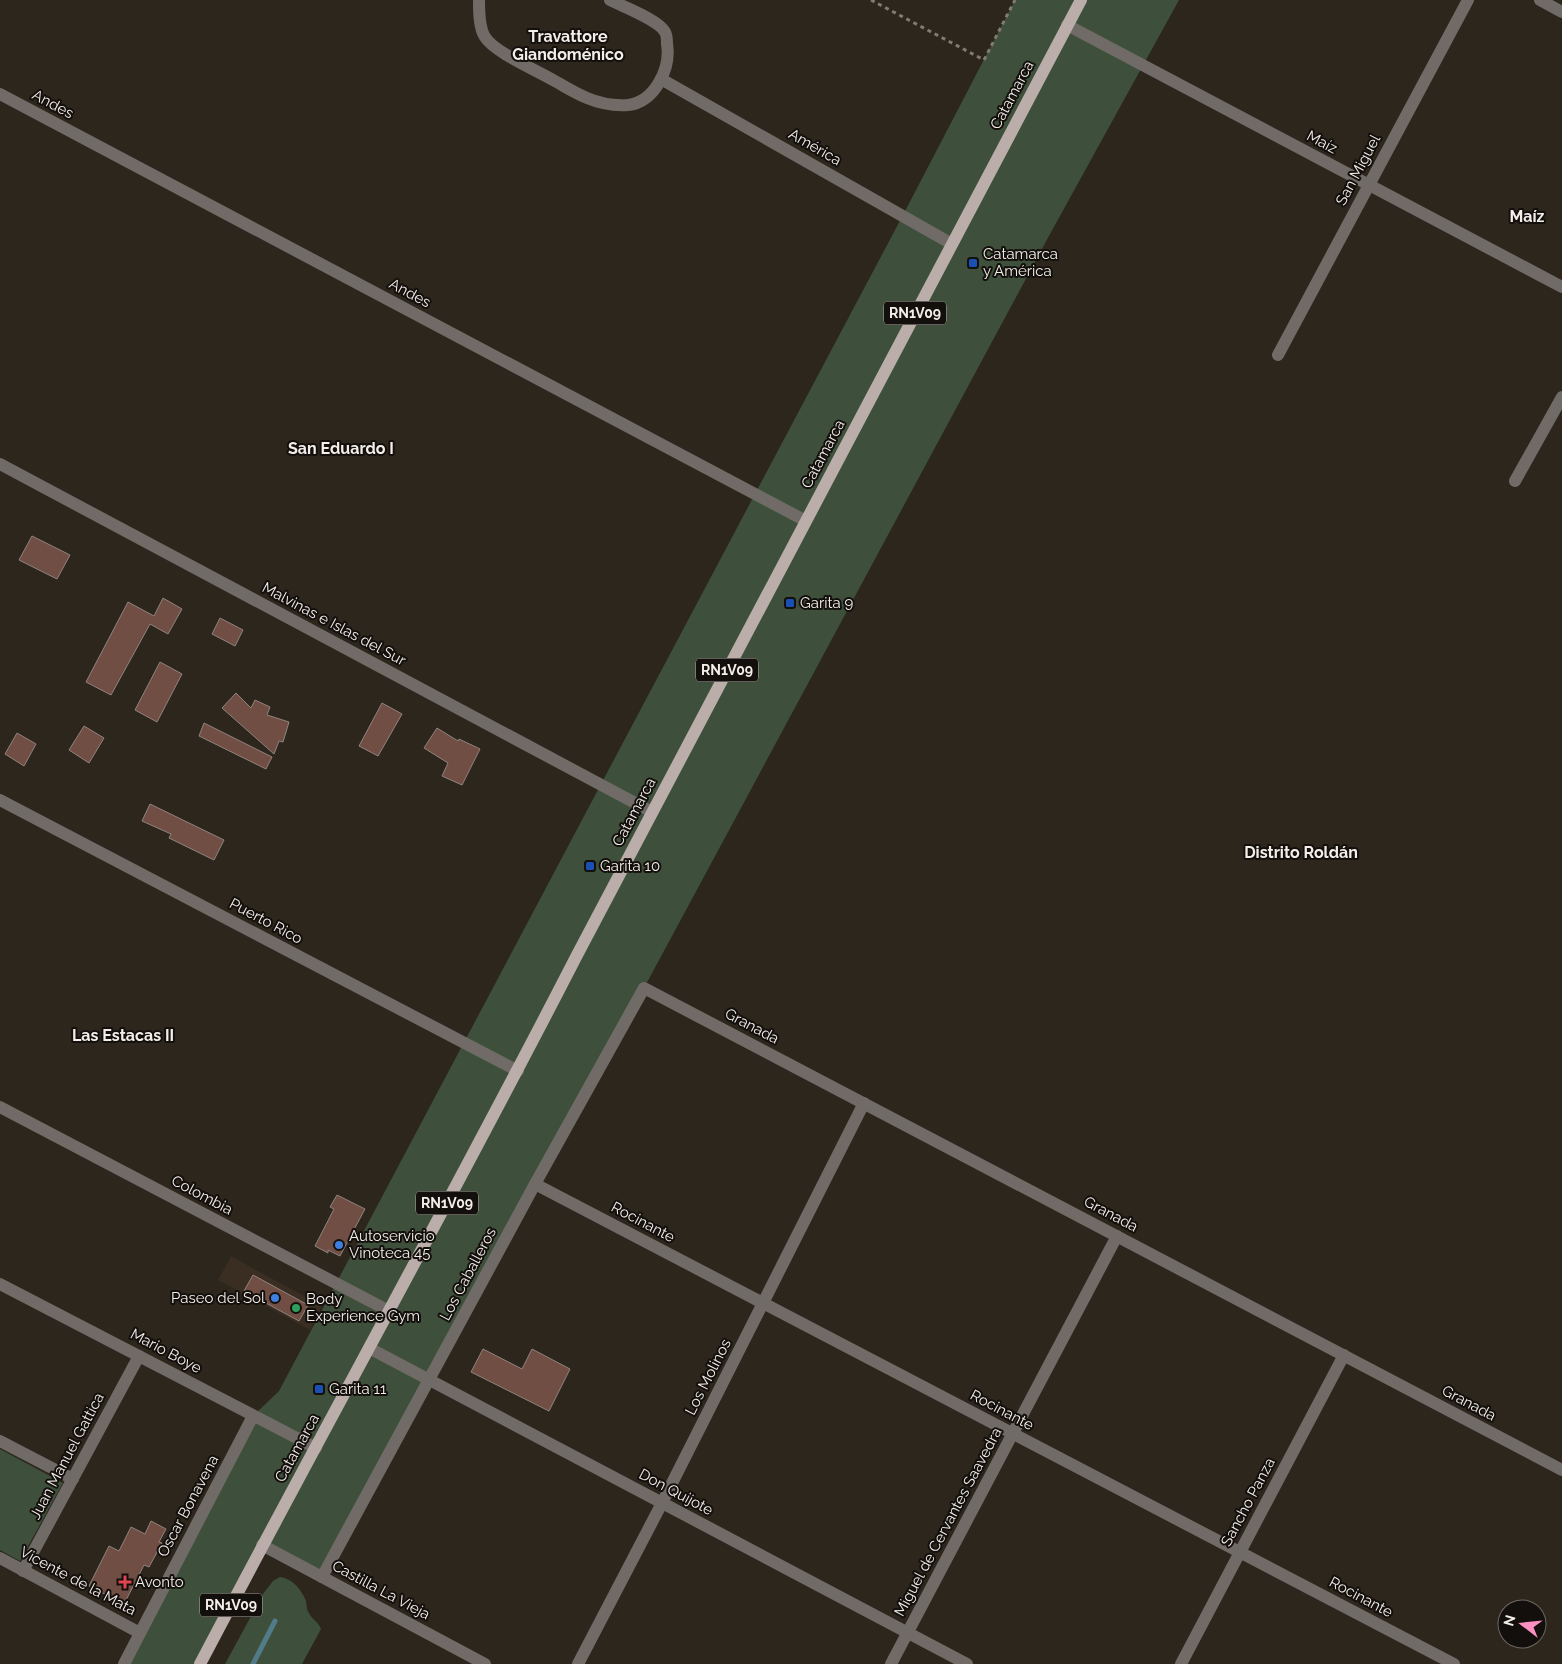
<svg xmlns="http://www.w3.org/2000/svg" width="1562" height="1664" font-family="Raleway,sans-serif">
  <style>
    .built { fill: #392e21 }
    .green { fill: #3e503b }
    .lines { fill: none; stroke-linecap: round; stroke-linejoin: round }
    .stream { stroke: #517b88; stroke-width: 5 }
    .building { fill: #704e43; stroke: #91837f }
    .path { stroke: #817b74; stroke-width: 3; stroke-dasharray: 4 4; stroke-linecap: butt }
    .minor { stroke: #716b68; stroke-width: 12 }
    .major { stroke: #bbaeaa; stroke-width: 12 }
    .transit-dot { fill: #1a4fb4; stroke: #130f0c; stroke-width: 2 }
    .shop-dot { fill: #3f7fe0; stroke: #130f0c; stroke-width: 2 }
    .leisure-dot { fill: #2e9e5b; stroke: #130f0c; stroke-width: 2 }
    .health-dot { fill: #e0444e; stroke: #130f0c; stroke-width: 2 }
    .labels { text-anchor: middle; dominant-baseline: central; stroke-width: 4; stroke-linejoin: round; paint-order: stroke }
    .shield { fill: #130f0c; stroke: #b0aba7; stroke-width: 1 }
    .shield-label { font-size: 14px; font-weight: bold; fill: #f3eee9 }
    .street-label { font-size: 15px; fill: #f3eee9; stroke: #130f0c }
    .poi-label { font-size: 15px; fill: #f3eee9; stroke: #130f0c; text-anchor: start }
    .neighbourhood-label { font-size: 16px; font-weight: bold; fill: #f3eee9; stroke: #130f0c }
  </style>
  <rect width="100%" height="100%" fill="#2d261d"/>
  <polygon class="built" points="231,1256 322,1306 310,1330 218,1280"/>
  <g class="green">
    <polygon points="1015,0 1179,0 1050,234 644,988 322,1577 262,1545 200,1664 124,1664 253,1416 279,1391 903,215"/>
    <polygon points="0,1449 63,1483 20,1561 0,1550"/>
    <path d="M280 1577C293 1579 301 1589 306 1601 307 1605 306 1609 309 1613 312 1620 318 1621 321 1629L302 1664H225L263 1594 273 1581Z"/>
  </g>
  <g class="lines">
    <polyline class="stream" points="253,1664 275,1621"/>
  </g>
  <g class="building">
    <polygon points="32,536 70,555 57,579 19,560"/>
    <polygon points="163,598 182,609 168,634 150,624 111,695 86,682 128,602 154,616"/>
    <polygon points="220,618 243,630 235,646 212,634"/>
    <polygon points="160,662 182,674 157,722 135,710"/>
    <polygon points="236,693 251,708 255,700 270,707 267,715 289,722 283,742 279,741 274,754 222,708"/>
    <polygon points="382,703 402,714 378,756 359,746"/>
    <polygon points="204,723 272,757 266,769 199,736"/>
    <polygon points="84,726 104,738 89,763 69,750"/>
    <polygon points="437,728 458,741 459,739 480,749 462,785 442,776 448,763 424,748"/>
    <polygon points="17,733 36,744 24,766 5,754"/>
    <polygon points="150,804 224,840 214,860 169,838 171,834 142,821"/>
    <polygon points="337,1195 365,1209 340,1256 328,1250 328,1253 315,1246 334,1209 330,1207"/>
    <polygon points="253,1275 308,1305 299,1321 244,1291"/>
    <polygon points="483,1349 522,1369 532,1349 570,1369 549,1411 471,1372"/>
    <polygon points="151,1521 166,1529 159,1542 162,1543 149,1567 144,1565 124,1604 89,1586 109,1546 119,1551 131,1527 145,1534"/>
  </g>
  <g class="lines">
    <polyline class="path" points="871,0 984,60 1015,0"/>
    <g class="minor">
      <path d="M479 0C479 11 479 28 485 37 494 52 536 70 553 80 564 86 575 93 587 98 599 103 614 106 628 105 655 102 671 68 667 44 667 40 667 35 665 32 659 20 624 7 610 0"/>
      <polyline points="1540,0 1562,12"/>
      <polyline points="1067,25 1562,287"/>
      <polyline points="661,79 952,244"/>
      <polyline points="0,94 806,521"/>
      <polyline points="1278,355 1468,0"/>
      <polyline points="0,464 652,812"/>
      <polyline points="1515,481 1562,397"/>
      <polyline points="0,800 518,1071"/>
      <polyline points="0,1107 389,1311"/>
      <polyline points="535,1184 1454,1664"/>
      <polyline points="0,1284 316,1448"/>
      <polyline points="369,1348 967,1664"/>
      <polyline points="0,1441 73,1479"/>
      <polyline points="262,1545 485,1664"/>
      <polyline points="0,1558 140,1633"/>
      <polyline points="23,1571 139,1356"/>
      <polyline points="322,1577 535,1184 644,988 1562,1470"/>
      <polyline points="124,1664 253,1416"/>
      <polyline points="578,1664 662,1503 864,1103"/>
      <polyline points="891,1664 1117,1236"/>
      <polyline points="1181,1664 1344,1355"/>
    </g>
    <path class="major" d="M200 1664C324 1428 454 1195 576 957L1081 0"/>
  </g>
  <g class="transit-dot">
    <rect x="968" y="258" width="10" height="10" rx="2.5"/>
    <rect x="785" y="598" width="10" height="10" rx="2.5"/>
    <rect x="585" y="861" width="10" height="10" rx="2.5"/>
    <rect x="314" y="1384" width="10" height="10" rx="2.5"/>
  </g>
  <g class="shop-dot">
    <circle cx="339" cy="1245" r="5"/>
    <circle cx="275" cy="1298" r="5"/>
  </g>
  <circle class="leisure-dot" cx="296" cy="1308" r="5"/>
  <path class="health-dot" d="M122.5 1574.5h5v5h5v5h-5v5h-5v-5h-5v-5h5z"/>
  <g class="labels">
    <g class="shield">
      <rect x="884" y="301.5" width="62" height="23" rx="4"/>
      <rect x="696" y="658.5" width="62" height="23" rx="4"/>
      <rect x="416" y="1191.5" width="62" height="23" rx="4"/>
      <rect x="200" y="1593.5" width="62" height="23" rx="4"/>
    </g>
    <g class="shield-label">
      <text x="915" y="313">RN1V09</text>
      <text x="727" y="670">RN1V09</text>
      <text x="447" y="1203">RN1V09</text>
      <text x="231" y="1605">RN1V09</text>
    </g>
    <g class="street-label">
      <text transform="translate(1012 95) rotate(-62)">Catamarca</text>
      <text transform="translate(53 104) rotate(28)">Andes</text>
      <text transform="translate(1322 142) rotate(28)">Maíz</text>
      <text transform="translate(815 147) rotate(30)">América</text>
      <text transform="translate(1358 170) rotate(-62)">San Miguel</text>
      <text transform="translate(410 293) rotate(28)">Andes</text>
      <text transform="translate(823 454) rotate(-62)">Catamarca</text>
      <text transform="translate(334 624) rotate(28)">Malvinas e Islas del Sur</text>
      <text transform="translate(634 812) rotate(-62)">Catamarca</text>
      <text transform="translate(266 921) rotate(28)">Puerto Rico</text>
      <text transform="translate(752 1026) rotate(28)">Granada</text>
      <text transform="translate(202 1195) rotate(28)">Colombia</text>
      <text transform="translate(1111 1214) rotate(28)">Granada</text>
      <text transform="translate(643 1222) rotate(28)">Rocinante</text>
      <text transform="translate(468 1274) rotate(-62)">Los Caballeros</text>
      <text transform="translate(166 1351) rotate(28)">Mario Boye</text>
      <text transform="translate(708 1377) rotate(-63)">Los Molinos</text>
      <text transform="translate(1469 1403) rotate(28)">Granada</text>
      <text transform="translate(1002 1410) rotate(28)">Rocinante</text>
      <text transform="translate(297 1448) rotate(-61)">Catamarca</text>
      <text transform="translate(67 1456) rotate(-62)">Juan Manuel Gattica</text>
      <text transform="translate(676 1492) rotate(28)">Don Quijote</text>
      <text transform="translate(1248 1502) rotate(-62)">Sancho Panza</text>
      <text transform="translate(188 1506) rotate(-62)">Oscar Bonavena</text>
      <text transform="translate(948 1522) rotate(-62)">Miguel de Cervantes Saavedra</text>
      <text transform="translate(78 1581) rotate(28)">Vicente de la Mata</text>
      <text transform="translate(381 1590) rotate(28)">Castilla La Vieja</text>
      <text transform="translate(1361 1597) rotate(28)">Rocinante</text>
    </g>
    <g class="poi-label">
      <text x="983" y="254">Catamarca<tspan x="983" dy="17">y América</tspan></text>
      <text x="800" y="603">Garita 9</text>
      <text x="600" y="866">Garita 10</text>
      <text x="349" y="1236">Autoservicio<tspan x="349" dy="17">Vinoteca 45</tspan></text>
      <text x="265" y="1298" text-anchor="end">Paseo del Sol</text>
      <text x="306" y="1299">Body<tspan x="306" dy="17">Experience Gym</tspan></text>
      <text x="329" y="1389">Garita 11</text>
      <text x="135" y="1582">Avonto</text>
    </g>
    <g class="neighbourhood-label">
      <text x="568" y="36">Travattore<tspan x="568" dy="18">Giandoménico</tspan></text>
      <text x="1527" y="216">Maíz</text>
      <text x="341" y="448">San Eduardo I</text>
      <text x="1301" y="852">Distrito Roldán</text>
      <text x="123" y="1035">Las Estacas II</text>
    </g>
  </g>
  <g transform="translate(1522 1624) rotate(286)"><circle r="24" fill="#130f0c" stroke="#6d6864"/>
  <path d="M0-4L9 19L0 12L-9 19Z" fill="#fc8fc1"/>
  <text y="-8" font-size="14" font-weight="bold" text-anchor="middle" fill="#f3eee9">N</text>
  </g>
</svg>
